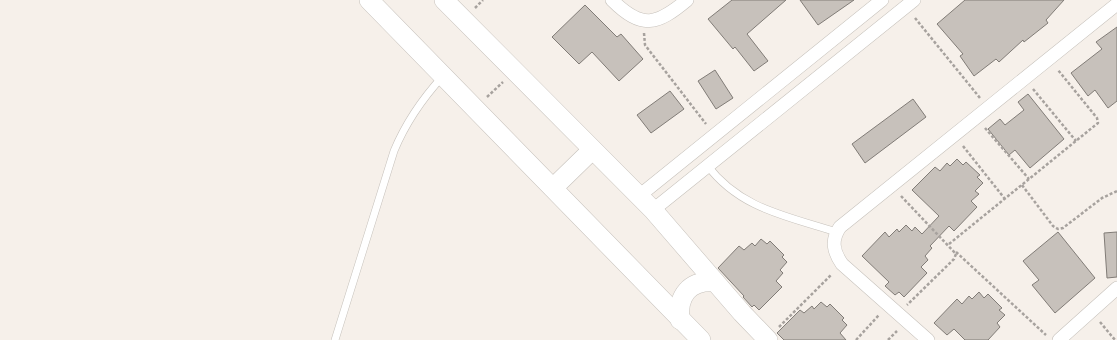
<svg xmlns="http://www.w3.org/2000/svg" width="1117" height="340" font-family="Inter,sans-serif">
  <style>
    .building { fill: #c7c1bb; stroke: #817c77 }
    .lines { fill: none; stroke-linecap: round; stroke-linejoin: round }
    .lane-casing { stroke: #c6c1bb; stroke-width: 8 }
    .street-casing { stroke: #c6c1bb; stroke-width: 14 }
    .secondary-casing { stroke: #c6c1bb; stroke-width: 20 }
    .path { stroke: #a7a29e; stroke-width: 2.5; stroke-dasharray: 3 2; stroke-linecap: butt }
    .lane { stroke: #fff; stroke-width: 7 }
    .street { stroke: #fff; stroke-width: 13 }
    .secondary { stroke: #fff; stroke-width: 19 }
  </style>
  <rect width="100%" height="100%" fill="#f6f0ea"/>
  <g class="building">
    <polygon points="732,0 786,0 747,34 768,61 754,71 735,47 733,49 708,19"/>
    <polygon points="800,0 854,0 818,25"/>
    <polygon points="965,0 1064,0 1046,20 1048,23 1024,42 1023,40 999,62 996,59 974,76 960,56 963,54 937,24"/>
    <polygon points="585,5 617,37 621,34 643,59 619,81 592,52 579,64 552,37"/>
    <polygon points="1117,27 1117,101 1108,108 1095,90 1088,96 1071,73 1102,49 1096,42"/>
    <polygon points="715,70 733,98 716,109 698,81"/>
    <polygon points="670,91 684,109 651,133 637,115"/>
    <polygon points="1028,94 1064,139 1030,168 1015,150 1009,155 988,129 1000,119 1005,125 1024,110 1018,102"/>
    <polygon points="913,99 926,117 865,163 852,144"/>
    <polygon points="957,159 963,165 966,162 980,175 977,177 983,183 975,191 979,194 971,201 977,207 954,231 949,226 930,246 932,248 925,256 928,260 921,267 927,273 904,297 899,292 895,295 885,286 889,282 862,256 885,232 889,237 897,229 899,232 906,225 912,231 915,227 922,234 939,216 912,190 935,167 940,171 947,163 950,166"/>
    <polygon points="1058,232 1095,278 1055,313 1032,285 1039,280 1023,261"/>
    <polygon points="1117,232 1117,277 1107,278 1104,233"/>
    <polygon points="761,239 767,244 770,241 784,255 782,257 787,262 780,270 783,273 776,281 782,287 759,310 754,305 752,307 743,297 744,296 718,268 739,246 744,250 752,243 755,246"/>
    <polygon points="979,292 984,298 988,294 1002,308 999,310 1005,315 997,323 1000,327 988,340 965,340 954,329 947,335 934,323 957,299 962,304 969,296 972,299"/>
    <polygon points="821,302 827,307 830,304 844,318 842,320 847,325 840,333 846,340 784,340 777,333 800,310 804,313 812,306 814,309"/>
  </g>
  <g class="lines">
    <defs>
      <g id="lane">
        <path d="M707 165C740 209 787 216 836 232"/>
        <path d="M335 340 394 151C406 122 422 99 443 76"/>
      </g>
      <g id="street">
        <path d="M612 0C642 30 657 25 687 0"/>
        <polyline points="639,196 882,0"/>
        <polyline points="653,210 914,0"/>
        <path d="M928 340 842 264C833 251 831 240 840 227L1117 4"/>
        <polyline points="1059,340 1117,288"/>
      </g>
      <g id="secondary">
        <polyline points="369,0 701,340"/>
        <polyline points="444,0 653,210 742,313 768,340"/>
        <polyline points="553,188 592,150"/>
        <path d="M680 320C677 295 690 280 715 282"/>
      </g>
    </defs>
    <use href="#lane" class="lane-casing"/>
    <use href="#street" class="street-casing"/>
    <use href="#secondary" class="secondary-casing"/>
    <g class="path">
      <polyline points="475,8 483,0"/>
      <polyline points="915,18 980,98"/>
      <polyline points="644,33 645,45 706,124"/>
      <polyline points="1033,89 1076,141"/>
      <polyline points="487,97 503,82"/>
      <polyline points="985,128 1029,179"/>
      <polyline points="963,146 1005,199"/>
      <polyline points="1022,185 1053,226 1058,229 1063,228 1102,198 1117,191"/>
      <polyline points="901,196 956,254 954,259 907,305"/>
      <polyline points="949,244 1098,123 1097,118 1058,70"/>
      <polyline points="956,252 1046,335"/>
      <polyline points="1100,322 1115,340"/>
      <polyline points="779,327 832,274"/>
      <polyline points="856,340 879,315"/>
      <polyline points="888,340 897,331"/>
    </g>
    <use href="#lane" class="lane"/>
    <use href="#street" class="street"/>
    <use href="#secondary" class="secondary"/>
  </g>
</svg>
